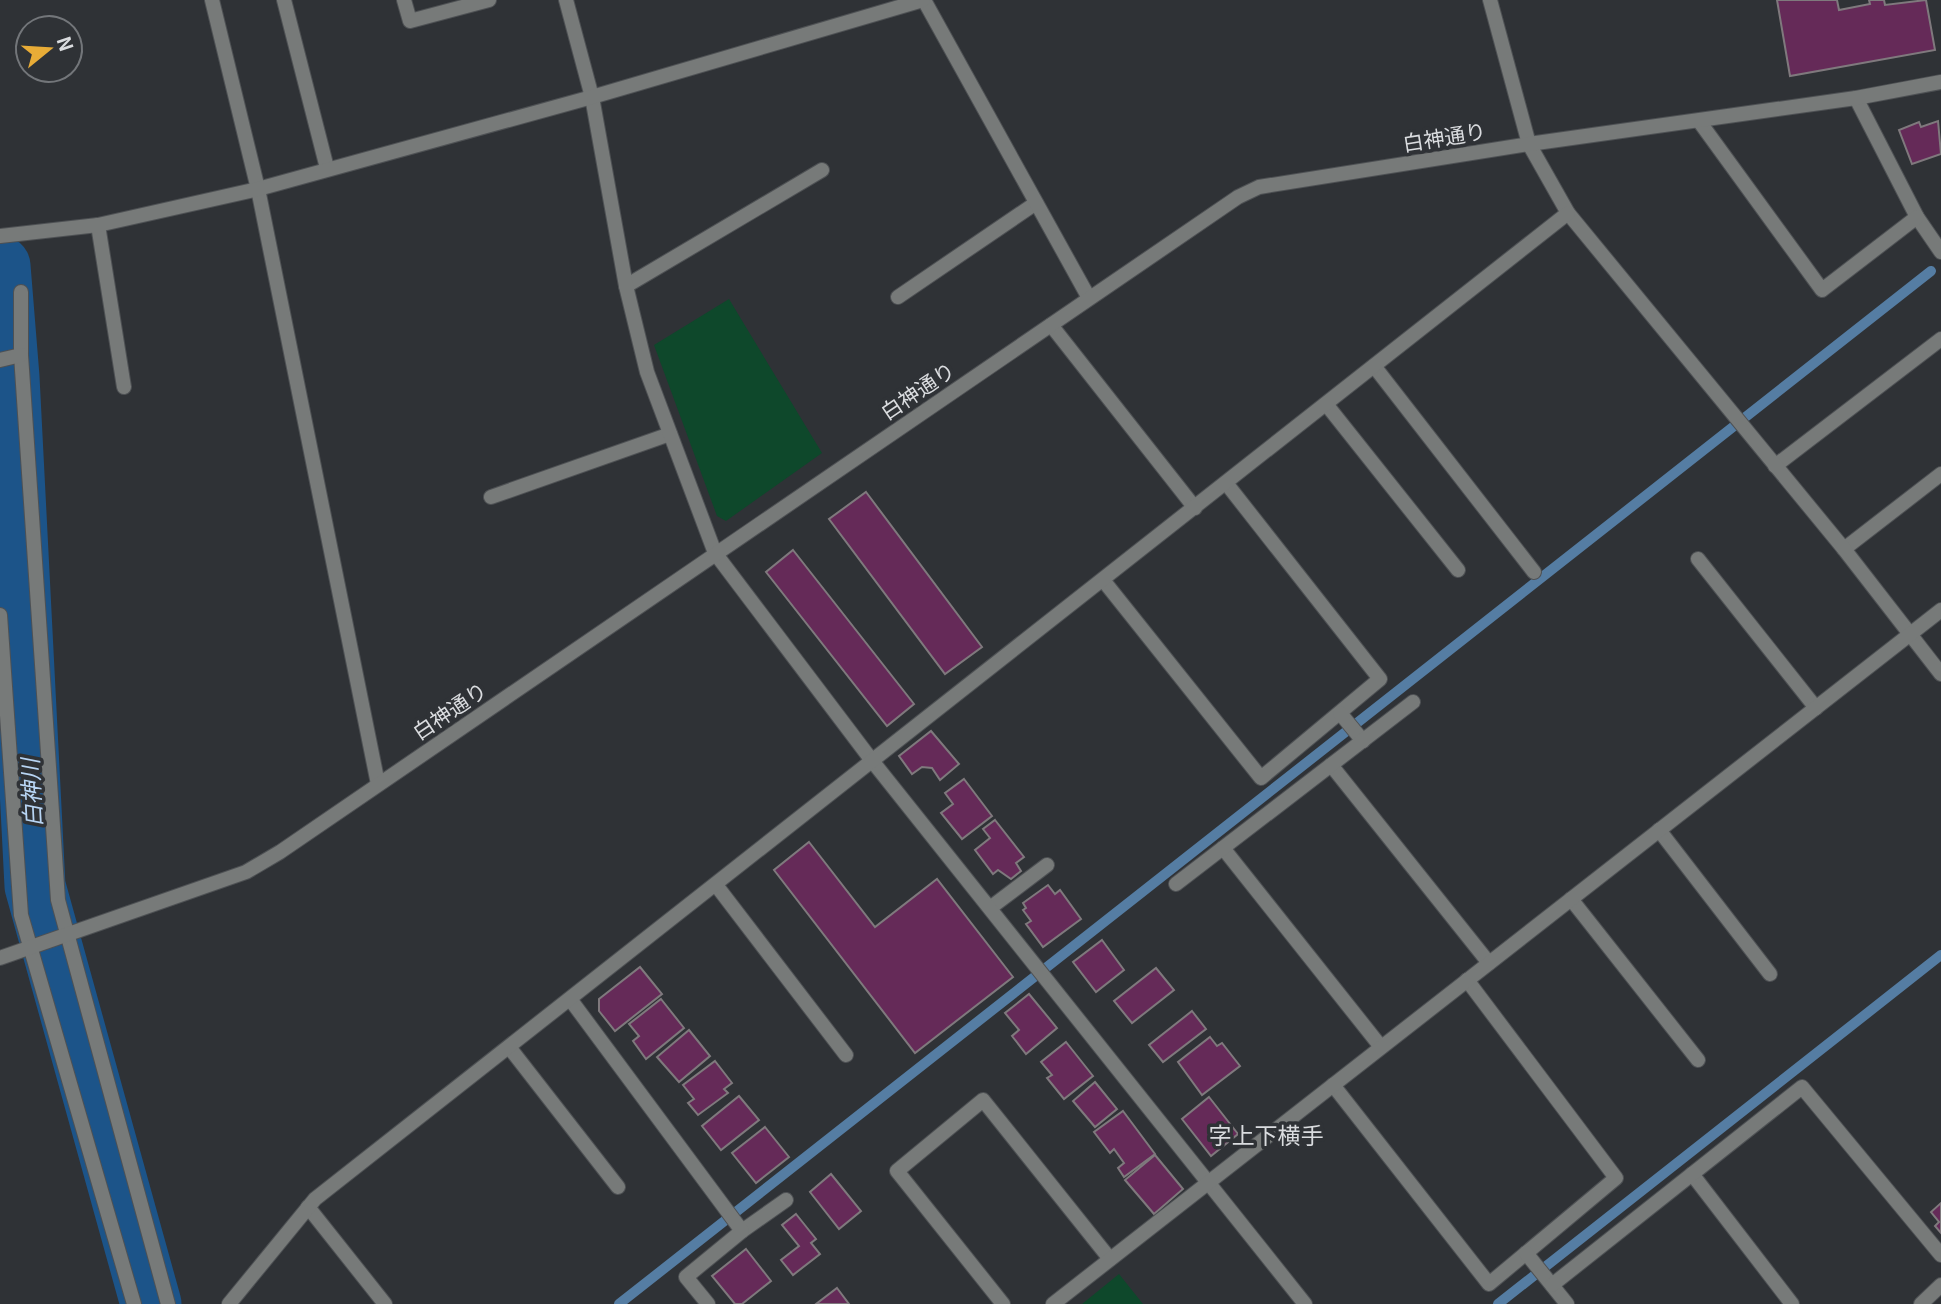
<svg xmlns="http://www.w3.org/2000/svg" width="1941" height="1304" font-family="Georgia,'Noto Sans JP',serif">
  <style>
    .green { fill: #0e482b }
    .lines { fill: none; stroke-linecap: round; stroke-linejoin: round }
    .stream { stroke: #557da3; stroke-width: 10 }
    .river { stroke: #1c5489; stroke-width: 61 }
    .building { fill: #652a58; stroke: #7f797d; stroke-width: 2 }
    .service-casing { stroke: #4e5154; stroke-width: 16 }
    .minor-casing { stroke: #4e5154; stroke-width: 16 }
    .tertiary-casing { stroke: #4e5154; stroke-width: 16 }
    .service { stroke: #777a79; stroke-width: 14 }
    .minor { stroke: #777a79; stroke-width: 14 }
    .tertiary { stroke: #777a79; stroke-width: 14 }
    .labels { text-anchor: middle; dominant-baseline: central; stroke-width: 7; stroke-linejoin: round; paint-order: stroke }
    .street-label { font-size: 21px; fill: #dadcdf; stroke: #2f3236 }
    .water-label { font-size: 23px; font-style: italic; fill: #b8d5f4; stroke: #2f3236 }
    .neighbourhood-label { font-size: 23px; fill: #dadcdf; stroke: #2f3236 }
  </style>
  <rect width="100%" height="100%" fill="#2f3236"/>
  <g class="green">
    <polygon points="729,299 822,453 726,521 717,516 654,345"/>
    <polygon points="1119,1274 1143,1304 1082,1304"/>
  </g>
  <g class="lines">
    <g class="stream">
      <polyline points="619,1304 1931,271"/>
      <polyline points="1498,1304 1941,955"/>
    </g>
    <polyline class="river" points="0,266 9,377 35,886 151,1304"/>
  </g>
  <g class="building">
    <polygon points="1777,0 1837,0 1839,10 1870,4 1869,0 1884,0 1885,5 1926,0 1935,50 1790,76"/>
    <polygon points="1938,121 1941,154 1912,164 1899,130 1919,122 1921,127"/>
    <polygon points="866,492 982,647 945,674 829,519"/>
    <polygon points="793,550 914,704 887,726 766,572"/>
    <polygon points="931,731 959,764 940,780 932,768 922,767 912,774 899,756"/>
    <polygon points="964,779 992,816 962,839 941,813 953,804 945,793"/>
    <polygon points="995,820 1024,857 1016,863 1021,871 1011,879 998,870 993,874 975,850 990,838 983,829"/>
    <polygon points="809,842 875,927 937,879 1013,977 915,1053 774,870"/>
    <polygon points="1048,885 1055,894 1060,890 1081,919 1043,947 1026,924 1031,921 1023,910 1026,908 1023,903"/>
    <polygon points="1102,940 1124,970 1096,992 1073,962"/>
    <polygon points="640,967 662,994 615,1031 599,1011 599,999"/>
    <polygon points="1156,968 1174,990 1132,1023 1114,1001"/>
    <polygon points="1029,994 1057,1028 1026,1054 1012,1036 1019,1030 1005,1013"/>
    <polygon points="661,999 684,1028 646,1059 633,1041 639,1036 629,1024"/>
    <polygon points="1192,1011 1206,1029 1163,1062 1149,1045"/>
    <polygon points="689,1030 710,1056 679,1082 657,1057"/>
    <polygon points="1210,1037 1217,1046 1222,1043 1240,1066 1202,1095 1178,1062"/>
    <polygon points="1066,1042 1093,1076 1064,1099 1047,1078 1052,1075 1041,1062"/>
    <polygon points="715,1061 732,1083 724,1089 728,1093 698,1115 688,1103 694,1099 683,1085"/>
    <polygon points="1095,1082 1117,1109 1095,1127 1073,1101"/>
    <polygon points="739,1096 759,1120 721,1150 702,1126"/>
    <polygon points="1209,1097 1238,1134 1211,1156 1182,1119"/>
    <polygon points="1123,1111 1155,1154 1124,1177 1118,1168 1124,1163 1114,1149 1110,1153 1094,1132"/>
    <polygon points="765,1127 789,1157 756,1183 732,1153"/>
    <polygon points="1155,1155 1183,1189 1154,1214 1125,1180"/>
    <polygon points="831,1174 861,1211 839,1229 810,1192"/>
    <polygon points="1941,1203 1941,1233 1935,1226 1939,1222 1931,1212"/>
    <polygon points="796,1214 816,1239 811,1243 820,1254 793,1275 781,1260 799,1246 782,1225"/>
    <polygon points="746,1249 771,1281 742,1304 735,1304 712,1276"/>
    <polygon points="837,1288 849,1304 816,1304"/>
  </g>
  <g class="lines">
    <defs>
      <g id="service">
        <polyline points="626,286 822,170"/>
        <polyline points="898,297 1036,203"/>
        <polyline points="1374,366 1534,572"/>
        <polyline points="1326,404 1458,570"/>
        <polyline points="1775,466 1941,339"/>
        <polyline points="491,497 670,434"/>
        <polyline points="1844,549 1941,474"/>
        <polyline points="1698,559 1816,708"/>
        <polyline points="1659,830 1770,974"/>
        <polyline points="716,885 846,1055"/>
        <polyline points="1571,899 1698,1060"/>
        <polyline points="990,908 1047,865"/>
        <polyline points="509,1047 618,1187"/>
        <polyline points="742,1231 786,1200"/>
      </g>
      <g id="minor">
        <polyline points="212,0 258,189 378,784"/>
        <polyline points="284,0 327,168"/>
        <polyline points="404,0 410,21 489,0"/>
        <polyline points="566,0 592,97 626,286 647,372 715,553 873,762 1305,1304"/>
        <polyline points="924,0 1089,298"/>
        <polyline points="1490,0 1529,144 1568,213 1844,549 1941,674"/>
        <polyline points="1856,98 1917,217 1941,252"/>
        <polyline points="1699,121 1822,290 1917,217"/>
        <polyline points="98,225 124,387"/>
        <polyline points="0,236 98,225 258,189 592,97 923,0"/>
        <polyline points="21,292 21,355 58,900 168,1304"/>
        <polyline points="1051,325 1195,508"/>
        <polyline points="0,360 21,355"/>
        <polyline points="1103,580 1261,778 1380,679 1226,483"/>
        <polyline points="0,615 21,915 134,1304"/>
        <polyline points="1340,713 1363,741"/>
        <polyline points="1331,765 1489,963"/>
        <polyline points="1223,848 1381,1047"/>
        <polyline points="1176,884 1413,702"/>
        <polyline points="570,999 742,1231 686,1277 708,1304"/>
        <polyline points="1333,1085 1489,1284 1616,1178 1467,980"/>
        <polyline points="1692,1174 1792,1304"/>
        <polyline points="308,1207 385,1304"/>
        <polyline points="1526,1253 1567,1304"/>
        <polyline points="1552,1285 1802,1087 1941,1255"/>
        <polyline points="229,1304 315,1199 1568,213"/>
        <polyline points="1003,1304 897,1171 983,1100 1110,1259"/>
        <polyline points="1053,1304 1941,610"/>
        <polyline points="1921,1304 1941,1285"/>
      </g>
      <polyline id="tertiary" points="0,958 246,872 280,852 1238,197 1259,187 1529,144 1856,98 1941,82"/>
    </defs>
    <use href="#service" class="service-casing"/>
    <use href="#minor" class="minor-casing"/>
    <use href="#tertiary" class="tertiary-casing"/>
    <use href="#service" class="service"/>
    <use href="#minor" class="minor"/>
    <use href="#tertiary" class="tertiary"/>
  </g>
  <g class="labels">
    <g class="street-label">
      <text transform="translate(1444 136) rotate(-9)">白神通り</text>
      <text transform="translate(917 390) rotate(-34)">白神通り</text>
      <text transform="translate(449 710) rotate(-34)">白神通り</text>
    </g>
    <g class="water-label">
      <text transform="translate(30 793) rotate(-93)">白神川</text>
    </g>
    <g class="neighbourhood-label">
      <text x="1266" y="1134">字上下横手</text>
    </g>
  </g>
  <g transform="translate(49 49) rotate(72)"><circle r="33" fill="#2f3236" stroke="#73767a" stroke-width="2"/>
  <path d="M0-5L12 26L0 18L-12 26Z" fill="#e8ac37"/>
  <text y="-10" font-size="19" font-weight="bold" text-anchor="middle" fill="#dadcdf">N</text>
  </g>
</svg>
